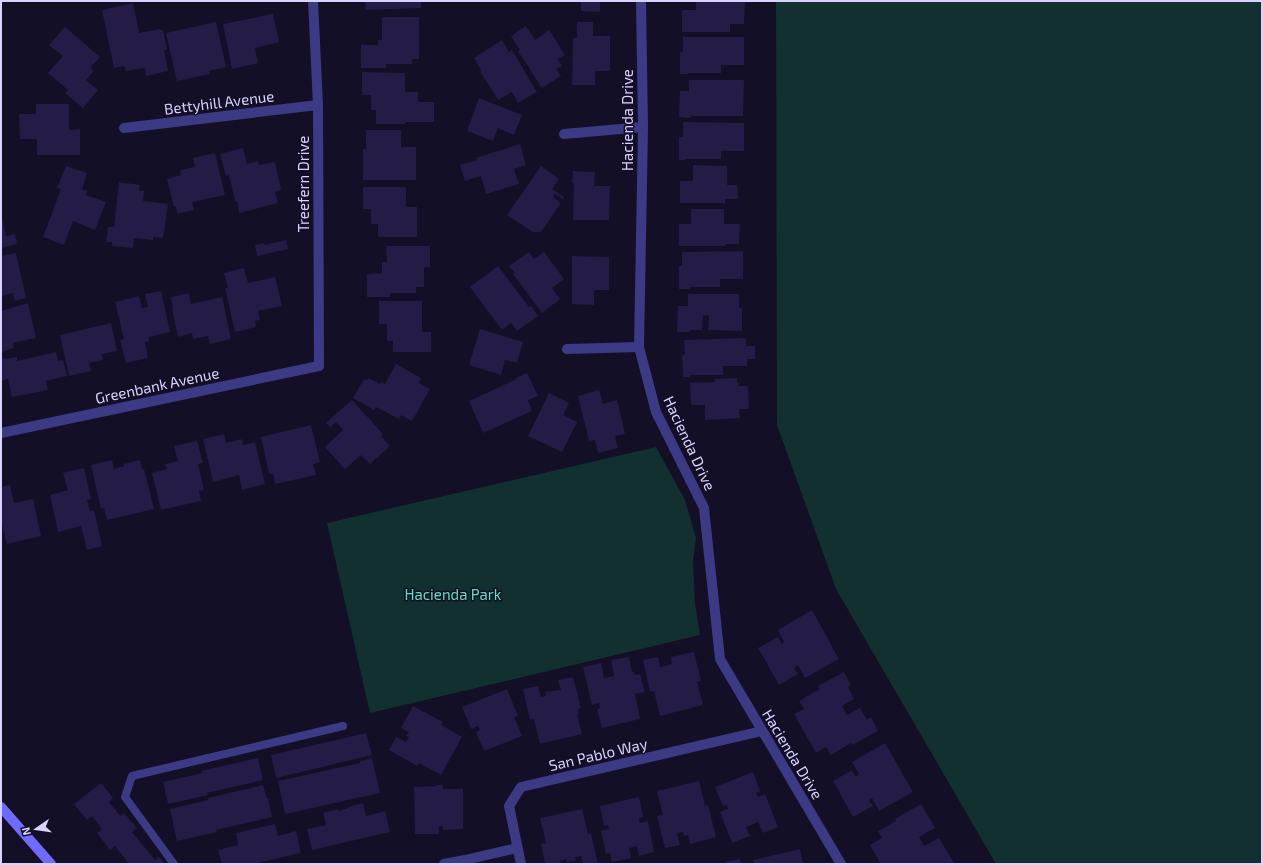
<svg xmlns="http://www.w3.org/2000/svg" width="1263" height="865" font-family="'Exo 2',sans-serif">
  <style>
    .green { fill: #12302f }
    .building { fill: #241b47 }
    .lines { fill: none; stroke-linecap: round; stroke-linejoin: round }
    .lane { stroke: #3d3a85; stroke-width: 8 }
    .street { stroke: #3d3a85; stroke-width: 10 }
    .secondary { stroke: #6f6bff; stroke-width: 10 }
    .labels { text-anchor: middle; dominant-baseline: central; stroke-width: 3; stroke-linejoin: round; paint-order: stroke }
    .street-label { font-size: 15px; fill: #d9d4ff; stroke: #130f26 }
    .park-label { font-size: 15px; fill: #5fe0c0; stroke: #130f26 }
  </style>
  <rect width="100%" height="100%" fill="#130f26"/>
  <g class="green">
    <polygon points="776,1 1262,1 1262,864 996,864 836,589 777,425"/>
    <polygon points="656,447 685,500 696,538 693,561 695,604 700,635 370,713 327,523"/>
  </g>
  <g class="building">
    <polygon points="365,1 421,1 421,8 366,10"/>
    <polygon points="581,1 600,1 600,12 581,11"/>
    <polygon points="696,1 745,1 744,24 730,24 730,32 682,32 682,10 696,10"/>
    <polygon points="133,3 139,33 160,29 160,30 163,30 167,49 164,50 168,71 146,76 145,68 126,71 124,66 114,68 102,10"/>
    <polygon points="273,14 279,42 255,48 258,63 232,69 223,24"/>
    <polygon points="382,17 419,17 419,59 412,59 412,64 386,64 386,68 361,68 361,45 378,45 378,40 382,40"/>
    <polygon points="216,22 226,67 209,71 210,74 177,81 166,33"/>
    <polygon points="577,22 593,22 593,36 610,36 610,71 595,71 595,85 572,85 573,38 577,38"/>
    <polygon points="526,26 535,40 549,30 565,55 557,59 562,66 556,69 561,76 542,88 518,51 520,50 511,36"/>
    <polygon points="65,27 100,57 90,68 94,71 86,80 98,90 83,108 65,93 68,90 48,73 63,56 49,45"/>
    <polygon points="683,37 744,37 744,65 721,65 721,73 688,73 688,74 680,74 680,52 683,52"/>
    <polygon points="502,40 509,52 512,50 537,92 518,103 512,92 498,100 480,71 481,70 474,58"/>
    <polygon points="362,72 405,73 405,92 418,92 418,102 434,102 434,122 405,122 405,124 376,124 376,110 371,110 371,95 362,95"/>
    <polygon points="689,80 744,80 743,116 691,116 691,118 679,117 680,91 689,91"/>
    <polygon points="479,98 522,115 514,135 498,128 493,141 467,131"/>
    <polygon points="36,104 69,104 69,130 80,129 80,155 37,155 37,139 20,139 19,114 36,114"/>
    <polygon points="683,122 744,123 744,151 721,151 721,159 685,159 685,160 679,160 679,137 683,137"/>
    <polygon points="366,130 401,130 401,147 416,147 416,180 363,180 363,149 366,149"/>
    <polygon points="520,144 526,165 514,169 519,184 486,194 481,176 465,181 460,165 477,160 476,158"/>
    <polygon points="243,148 247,164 258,161 259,165 275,162 281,190 275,192 278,203 239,213 237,201 235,201 229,175 226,176 220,154"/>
    <polygon points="215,153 225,195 192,202 194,210 177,214 176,206 174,207 167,179 181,175 180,170 195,167 193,158"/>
    <polygon points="693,165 727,166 727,185 737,185 738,199 725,199 725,203 680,203 680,181 693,181"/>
    <polygon points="66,166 87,173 82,189 87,191 86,195 106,202 95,230 73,221 64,245 43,237 61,189 57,188"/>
    <polygon points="541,166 559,179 552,189 564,197 563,199 555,194 553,197 561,203 541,232 533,232 507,215"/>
    <polygon points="573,171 595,172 594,186 610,186 609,220 573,220 574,183 572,183"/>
    <polygon points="119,182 140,185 139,191 144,191 143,201 168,204 163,238 153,237 153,240 134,238 133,248 112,246 112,242 106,242 108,227 114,227"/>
    <polygon points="363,187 406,187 406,207 417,207 417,237 378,237 378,224 371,224 371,209 363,209"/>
    <polygon points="691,209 724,209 724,224 740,224 739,244 725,244 725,246 679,246 679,224 691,224"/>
    <polygon points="1,214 6,236 15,234 17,244 1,248"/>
    <polygon points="286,240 288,249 257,256 255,245 264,243 265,245"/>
    <polygon points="386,246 430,246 430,267 424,267 424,287 416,287 416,293 390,293 390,297 367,297 367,274 382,273 382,262 387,262"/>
    <polygon points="743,251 743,279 720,279 720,287 690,287 690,289 679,289 679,266 682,266 682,252"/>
    <polygon points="529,252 534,259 544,252 564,279 552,288 560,299 542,313 513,274 515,273 509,266"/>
    <polygon points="16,253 26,298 15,301 13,293 1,296 1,260 2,260 1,256"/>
    <polygon points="572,256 609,257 609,290 594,290 594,305 572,304"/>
    <polygon points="498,266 529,307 531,306 538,316 517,331 511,323 502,330 470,287"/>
    <polygon points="244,268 248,283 275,277 282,306 258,311 260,320 255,321 256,327 235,332 225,288 228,288 224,273"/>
    <polygon points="161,291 170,332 149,337 149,341 145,342 148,358 126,363 120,340 124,339 115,302 139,296 142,308 148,307 145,294"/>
    <polygon points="189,293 191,304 222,297 231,339 210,344 208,336 193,339 192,333 178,337 172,309 173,308 171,297"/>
    <polygon points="688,294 739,294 739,308 742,308 742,331 708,330 709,316 703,315 702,330 690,330 690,332 677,332 678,306 688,306"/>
    <polygon points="379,301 422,301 422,332 431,332 431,352 393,352 393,341 387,341 387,324 379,324"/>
    <polygon points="28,303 36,338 13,343 14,348 1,352 1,311"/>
    <polygon points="111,323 117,351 102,354 103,360 89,363 91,371 69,376 60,335"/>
    <polygon points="480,329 523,342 517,363 505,360 501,375 469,365"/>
    <polygon points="746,338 746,346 755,346 755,359 747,359 747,366 723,366 723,375 690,375 690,377 683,377 682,355 685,354 684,340"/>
    <polygon points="56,352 58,361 63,360 67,376 46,381 48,390 12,397 8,379 1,381 1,359 5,358 5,359 17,357 17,361"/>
    <polygon points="396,364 421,378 419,383 430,389 412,421 401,415 399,419 376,407 374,410 353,398 364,379 367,380 368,378 380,384 381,382 385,384"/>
    <polygon points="527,373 538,396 528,400 532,411 483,433 469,401 517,379 516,378"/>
    <polygon points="737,378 737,382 738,382 739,386 748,386 749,409 739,409 740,418 705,420 705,405 691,405 690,383 715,382 715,379"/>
    <polygon points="599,390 603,404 617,400 625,434 615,436 618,448 598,453 595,440 589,441 578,396"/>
    <polygon points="549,393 569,403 563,415 577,422 562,452 528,436"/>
    <polygon points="352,400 383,434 381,436 390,446 370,464 361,455 345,469 325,447 343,430 336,422 330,427 326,423"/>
    <polygon points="311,425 320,462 313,464 316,475 275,484 273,473 269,474 261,437"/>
    <polygon points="224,434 226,443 242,439 243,445 255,442 265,484 242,490 239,475 213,482 203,439"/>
    <polygon points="197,441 203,463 198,464 204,490 199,491 201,501 161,510 152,473 167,469 165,464 178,461 174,446"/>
    <polygon points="112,460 114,469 124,466 124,464 140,460 142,469 144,469 154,509 107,520 104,508 101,509 91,465"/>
    <polygon points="84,468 91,499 87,500 90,511 94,510 102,546 87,550 81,526 58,532 50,495 68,490 63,473"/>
    <polygon points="10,485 14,503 33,499 41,536 7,544 1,521 1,487"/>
    <polygon points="812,610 839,659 805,678 798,665 794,668 798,674 779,685 758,648 778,637 782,644 784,642 778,630"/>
    <polygon points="694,652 701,681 697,682 703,705 660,716 654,691 650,692 643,660 658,657 660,667 672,664 671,657"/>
    <polygon points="629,657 632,672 634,672 635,675 640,674 645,692 635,694 640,719 602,728 597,709 600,708 599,703 592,705 583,667 601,663 604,678 614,676 611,660"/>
    <polygon points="844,672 851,685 848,687 854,699 842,706 847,715 860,708 867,720 871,717 878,731 852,745 851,743 831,755 826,747 816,753 794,714 804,709 799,701 820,689 818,686"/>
    <polygon points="573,677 581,708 578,709 579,714 577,714 582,734 540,744 534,719 530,720 523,689 538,686 541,697 546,696 545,692 561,690 558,680"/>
    <polygon points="507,689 518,716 514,717 522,736 484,751 476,732 480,730 478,726 471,729 462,707"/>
    <polygon points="413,706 443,722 441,725 462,737 441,775 419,763 417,766 389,750 396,737 406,742 409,737 406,736 409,732 401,728"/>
    <polygon points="366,733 372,755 276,778 271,755"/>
    <polygon points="885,743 913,792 879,811 872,798 869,800 873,806 853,817 833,781 852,770 856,777 859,774 852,762"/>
    <polygon points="258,758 263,780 207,793 208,795 168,804 163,782 202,773 201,771"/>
    <polygon points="372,758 380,793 285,814 278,781 360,763 360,761"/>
    <polygon points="753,772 760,791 756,793 758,797 765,794 778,827 763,833 758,822 746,827 750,836 732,843 720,812 728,809 726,804 723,806 715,787"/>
    <polygon points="699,781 705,806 708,805 716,837 690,844 688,835 684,836 683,832 677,833 680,845 665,848 657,816 663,815 657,791"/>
    <polygon points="101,783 113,798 109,802 120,816 124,813 137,828 132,832 155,860 159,857 165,864 129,864 115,846 110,850 97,833 102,829 92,816 87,820 74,804"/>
    <polygon points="263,785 267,799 268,798 272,817 216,830 217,832 177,841 170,809 208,800 208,798"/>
    <polygon points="437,785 443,785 443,789 463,789 463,829 443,830 443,826 439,826 439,834 415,834 414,787 437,786"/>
    <polygon points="639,797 643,817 639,818 640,823 648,821 654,852 639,856 637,846 629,848 631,858 612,862 610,853 606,854 601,831 609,829 608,825 604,826 600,806"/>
    <polygon points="363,803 366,816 385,811 390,832 312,850 307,829 326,825 323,813 338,809 338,811 348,808 348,807"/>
    <polygon points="921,804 935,828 919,837 924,846 939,838 954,863 881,864 870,845 882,838 878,831 896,821 895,819"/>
    <polygon points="582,809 588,834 591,833 598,864 583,864 581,856 575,857 576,861 567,862 566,859 560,861 561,864 545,864 541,844 546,843 540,818"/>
    <polygon points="275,824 278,836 296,831 301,853 253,864 222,864 218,850 238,845 236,833"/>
    <polygon points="800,849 803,864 754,864 753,860"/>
    <polygon points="740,859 741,864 726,864 725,862"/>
  </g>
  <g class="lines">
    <polyline class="lane" points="174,864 125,797 132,776 343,726"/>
    <g class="street">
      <polyline points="641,1 643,127 639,347 656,412 704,508 720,659 841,864"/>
      <polyline points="124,128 318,105"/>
      <polyline points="564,134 643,127"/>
      <polyline points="567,349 639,347"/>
      <polyline points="1,433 319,366 318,105 313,1"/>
      <polyline points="444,864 465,860 517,848"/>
      <polyline points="521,864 509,806 521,787 762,731"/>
    </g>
    <polyline class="secondary" points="1,807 51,864"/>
  </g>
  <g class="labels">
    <g class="street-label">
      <text transform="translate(219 102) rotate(-7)">Bettyhill Avenue</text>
      <text transform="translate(627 120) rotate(-90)">Hacienda Drive</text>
      <text transform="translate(303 184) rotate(-90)">Treefern Drive</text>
      <text transform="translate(157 385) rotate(-12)">Greenbank Avenue</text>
      <text transform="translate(690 443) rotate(65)">Hacienda Drive</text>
      <text transform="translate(598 754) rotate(-13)">San Pablo Way</text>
      <text transform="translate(793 754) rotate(59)">Hacienda Drive</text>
    </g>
    <g class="park-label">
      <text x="453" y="594">Hacienda Park</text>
    </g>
  </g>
  <rect width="1263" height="865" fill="none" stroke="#d9d4ff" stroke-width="4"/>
  <g transform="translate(36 829) rotate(257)" stroke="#130f26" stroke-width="3" paint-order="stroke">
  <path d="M0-3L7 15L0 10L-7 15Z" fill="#d9d4ff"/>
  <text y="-6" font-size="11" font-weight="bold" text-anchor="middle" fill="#d9d4ff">N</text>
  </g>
</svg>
